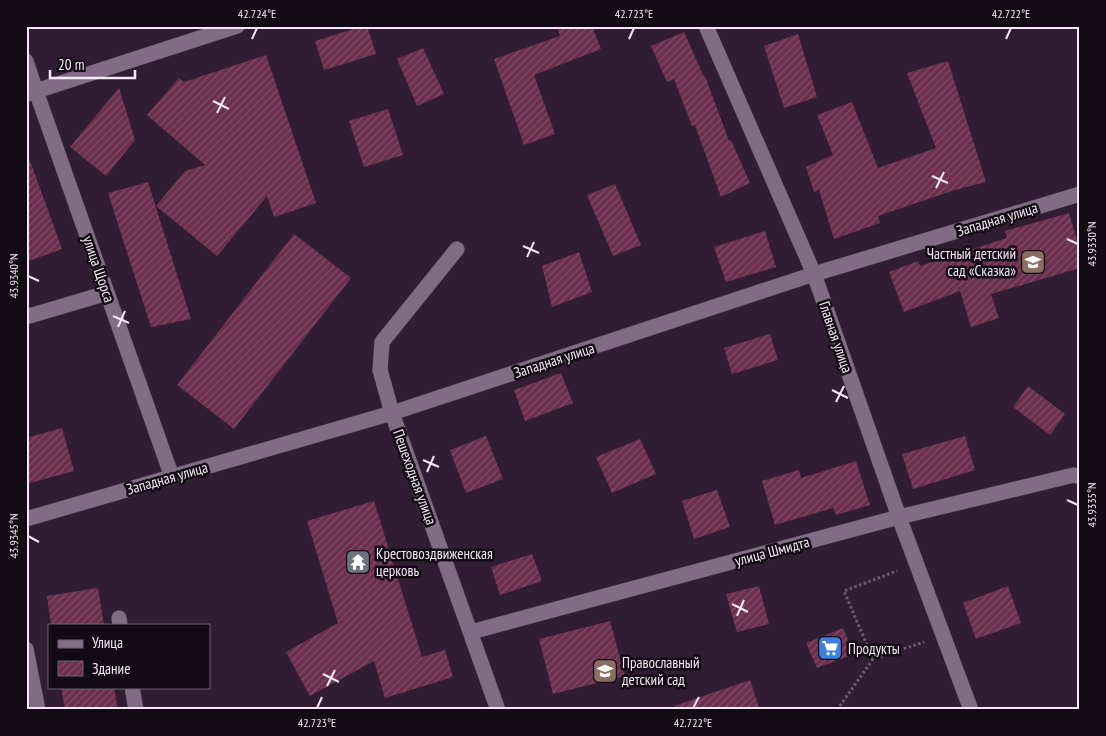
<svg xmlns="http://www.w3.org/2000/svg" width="1106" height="736" font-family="'PT Sans Narrow',sans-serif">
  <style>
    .building { fill: url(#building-hatch) }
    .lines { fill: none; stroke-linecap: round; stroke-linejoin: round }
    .minor-casing { stroke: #48384a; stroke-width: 16 }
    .path { stroke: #6c5b6e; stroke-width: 3; stroke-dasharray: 2.5 2.5; stroke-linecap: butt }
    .minor { stroke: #816b85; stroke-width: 15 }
    .ticks { fill: none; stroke: #f5e8f6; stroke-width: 2 }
    .labels { text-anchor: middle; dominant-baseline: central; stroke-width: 5; stroke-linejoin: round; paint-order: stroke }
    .street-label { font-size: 15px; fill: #f5e8f6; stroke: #130b14 }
    .poi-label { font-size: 15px; fill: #f5e8f6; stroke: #130b14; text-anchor: start }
    .neatline { fill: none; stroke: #f5e8f6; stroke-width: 2 }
    .ticks-label { font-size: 12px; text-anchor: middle; fill: #f5e8f6 }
  </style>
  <defs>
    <pattern id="building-hatch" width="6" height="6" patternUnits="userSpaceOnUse" patternTransform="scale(1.25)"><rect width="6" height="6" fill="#6b2f4d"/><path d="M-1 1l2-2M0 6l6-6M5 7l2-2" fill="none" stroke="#814d67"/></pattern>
  </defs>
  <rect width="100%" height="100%" fill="#301d33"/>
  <g class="building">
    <polygon points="363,26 367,26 376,54 324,70 315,41"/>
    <polygon points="557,26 592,26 601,49 534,75 555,134 524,145 494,59 560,36"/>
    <polygon points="684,32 704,77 705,76 729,141 731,140 750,183 721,197 695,125 692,126 674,79 667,82 651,46"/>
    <polygon points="798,34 817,97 784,108 764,46"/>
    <polygon points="423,48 444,94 417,106 397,59"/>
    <polygon points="266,55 316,203 274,217 267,196 217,256 156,206 185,171 205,165 147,115 179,78 184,82"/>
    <polygon points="948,61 986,182 955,190 878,216 880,223 834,239 819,190 814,192 806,167 833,155 817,115 852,102 878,168 936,148 907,73"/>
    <polygon points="119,88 135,140 106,176 70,147"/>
    <polygon points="388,109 403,155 364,167 349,121"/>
    <polygon points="29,158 62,249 26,262 26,159"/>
    <polygon points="148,182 191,319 151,327 108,193"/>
    <polygon points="615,184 641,245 613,256 587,195"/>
    <polygon points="1069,213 1080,250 1080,268 991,294 999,318 971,327 960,291 904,312 889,272 918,261 920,266 1007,238 1005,231"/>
    <polygon points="765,231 776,267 726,282 714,247"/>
    <polygon points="294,234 351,278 234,429 177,385"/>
    <polygon points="579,252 592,292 552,307 542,266"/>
    <polygon points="770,334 778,360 732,374 724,348"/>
    <polygon points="561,373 573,403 525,421 514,390"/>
    <polygon points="1028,386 1065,414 1050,435 1013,407"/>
    <polygon points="62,428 74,471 26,484 26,438"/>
    <polygon points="486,436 503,479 466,493 450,450"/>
    <polygon points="965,436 975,470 913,489 902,454"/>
    <polygon points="640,439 656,474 612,493 596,457"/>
    <polygon points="856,461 870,505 836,515 833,508 775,525 762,481 799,470 801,478"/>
    <polygon points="717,490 730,527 694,539 682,501"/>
    <polygon points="374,501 422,657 445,650 453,677 385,698 374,661 310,696 286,652 338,623 307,521"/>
    <polygon points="532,554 542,581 500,595 491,567"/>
    <polygon points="759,586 769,624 737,632 726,594"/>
    <polygon points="1008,586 1021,623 976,639 963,603"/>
    <polygon points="98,588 104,625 51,625 47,596"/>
    <polygon points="610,621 625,676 553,694 539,639"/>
    <polygon points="843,628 854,654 817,668 806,643"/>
    <polygon points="750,680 760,710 675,710 674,706"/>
    <polygon points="61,687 114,687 118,710 65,710"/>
  </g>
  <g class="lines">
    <defs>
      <g id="minor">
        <polyline points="706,26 814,274 899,517 971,710"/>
        <polyline points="26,61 36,91 172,477"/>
        <polyline points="27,94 237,26"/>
        <polyline points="457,249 382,342 380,370 392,413 498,710"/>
        <polyline points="26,317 107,293"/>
        <polyline points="26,519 392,413 814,274 1080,194"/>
        <polyline points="119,618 120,625"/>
        <polyline points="471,632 899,517 1074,475 1080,477"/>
        <polyline points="26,649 38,710"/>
        <polyline points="132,687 136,710"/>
      </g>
    </defs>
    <use href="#minor" class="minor-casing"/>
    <g class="path">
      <polyline points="873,659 844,591 897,571"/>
      <polyline points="837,710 873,659 924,642"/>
    </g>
    <use href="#minor" class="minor"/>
  </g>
  <path class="ticks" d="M252 39 257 28M629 39 634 28M1006 39 1011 28M213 101 229 109M217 113 225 97M932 176 948 183M936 188 944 172M1067 239 1078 244M523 246 539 253M527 257 534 242M28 276 39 281M113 316 129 323M118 327 125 311M832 390 848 398M836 402 844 386M423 460 439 467M427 472 434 456M1067 500 1078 505M28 536 39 542M732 604 748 612M737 616 744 600M323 674 339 682M327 686 335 670M317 708 322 697M693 708 699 697"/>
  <defs>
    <symbol id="school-square" viewBox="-11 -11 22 22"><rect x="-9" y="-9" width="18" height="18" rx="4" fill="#8d6e63" stroke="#130b14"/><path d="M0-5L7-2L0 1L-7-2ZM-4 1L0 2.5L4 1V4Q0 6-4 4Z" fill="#fff"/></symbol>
    <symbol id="temple-square" viewBox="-11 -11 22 22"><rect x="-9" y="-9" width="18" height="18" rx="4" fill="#6b7280" stroke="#130b14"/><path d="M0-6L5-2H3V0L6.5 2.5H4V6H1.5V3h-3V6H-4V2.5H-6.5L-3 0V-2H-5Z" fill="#fff"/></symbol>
    <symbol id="supermarket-square" viewBox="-11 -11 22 22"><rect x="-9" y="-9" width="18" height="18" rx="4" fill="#3f7fe0" stroke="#130b14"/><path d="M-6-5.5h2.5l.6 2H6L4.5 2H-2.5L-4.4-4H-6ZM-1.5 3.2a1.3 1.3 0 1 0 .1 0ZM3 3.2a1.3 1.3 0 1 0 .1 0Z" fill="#fff"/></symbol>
  </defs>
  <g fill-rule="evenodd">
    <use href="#school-square" x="1019" y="248" width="28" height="28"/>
    <use href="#temple-square" x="344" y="548" width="28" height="28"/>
    <use href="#supermarket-square" x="816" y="634" width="28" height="28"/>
    <use href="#school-square" x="591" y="657" width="28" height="28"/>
  </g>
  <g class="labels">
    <g class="street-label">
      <text transform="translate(997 219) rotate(-17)">Западная улица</text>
      <text transform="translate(99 269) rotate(71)">улица Щорса</text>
      <text transform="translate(836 337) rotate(71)">Главная улица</text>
      <text transform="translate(554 360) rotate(-18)">Западная улица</text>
      <text transform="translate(415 477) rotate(70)">Пешеходная улица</text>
      <text transform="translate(167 478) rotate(-16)">Западная улица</text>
      <text transform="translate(772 551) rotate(-15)">улица Шмидта</text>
    </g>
    <g class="poi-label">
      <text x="1016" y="253" text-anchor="end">Частный детский<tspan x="1016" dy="17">сад «Сказка»</tspan></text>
      <text x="376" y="553">Крестовоздвиженская<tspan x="376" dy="17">церковь</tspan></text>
      <text x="848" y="648">Продукты</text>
      <text x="622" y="662">Православный<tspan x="622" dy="17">детский сад</tspan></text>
    </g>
  </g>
  <rect width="1106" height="736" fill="none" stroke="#130b14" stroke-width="55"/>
  <rect x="48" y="624" width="162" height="65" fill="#130b14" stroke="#6d636e"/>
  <rect x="58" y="640" width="25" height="8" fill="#816b85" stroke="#6d636e"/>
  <text x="92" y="648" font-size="15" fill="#f5e8f6">Улица</text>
  <rect x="58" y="661" width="25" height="15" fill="url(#building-hatch)" stroke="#6d636e"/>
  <text x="92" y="674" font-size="15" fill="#f5e8f6">Здание</text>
  <path d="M50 70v8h85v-8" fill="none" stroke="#f5e8f6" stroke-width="2.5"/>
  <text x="58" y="70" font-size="15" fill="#f5e8f6" stroke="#130b14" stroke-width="4" paint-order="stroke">20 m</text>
  <rect x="28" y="28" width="1050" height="680" class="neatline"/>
  <g class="ticks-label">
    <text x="257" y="18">42.724°E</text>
    <text x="634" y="18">42.723°E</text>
    <text x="1011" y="18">42.722°E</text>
    <text transform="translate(1092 244) rotate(-90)" y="4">43.9330°N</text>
    <text transform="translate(14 276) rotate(-90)" y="4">43.9340°N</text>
    <text transform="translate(1092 505) rotate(-90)" y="4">43.9335°N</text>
    <text transform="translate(14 536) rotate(-90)" y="4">43.9345°N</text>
    <text x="317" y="727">42.723°E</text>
    <text x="693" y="727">42.722°E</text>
  </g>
</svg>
